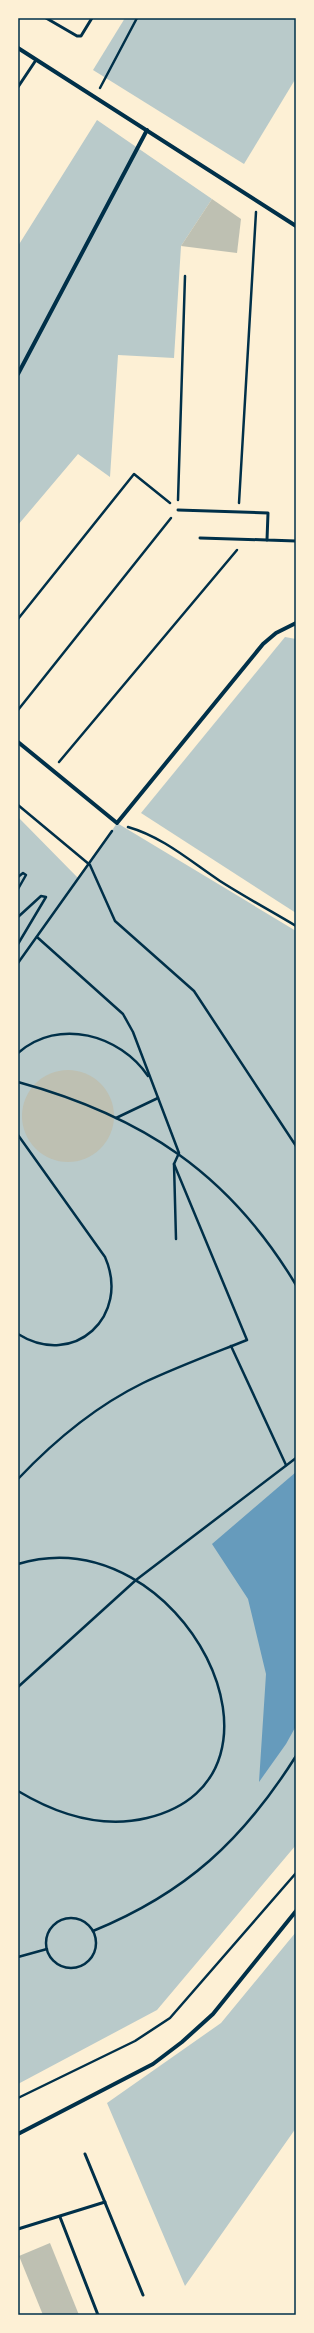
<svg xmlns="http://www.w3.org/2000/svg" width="314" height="2333" font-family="'Golos Text',sans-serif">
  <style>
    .green { fill: #b9caca }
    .water { fill: #669bbc }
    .building { fill: #bec0b2 }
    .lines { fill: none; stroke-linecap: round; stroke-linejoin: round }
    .path { stroke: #003049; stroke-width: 2.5 }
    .service { stroke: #003049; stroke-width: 3 }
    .minor { stroke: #003049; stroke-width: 4 }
    .neatline { fill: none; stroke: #003049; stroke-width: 1.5 }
  </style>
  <rect width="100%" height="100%" fill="#fdf0d5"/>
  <g class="green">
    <polygon points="125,18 296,18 296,78 244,164 93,70"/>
    <polygon points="97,120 212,199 181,246 174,358 118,355 110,477 78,454 18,525 18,246"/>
    <polygon points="285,637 296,639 296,913 141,813"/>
    <polygon points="18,817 79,879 117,823 296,931 296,1845 157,2010 18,2084"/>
    <polygon points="296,1932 296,2128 185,2286 107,2103 221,2023"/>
  </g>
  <polygon class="water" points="296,1472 296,1726 286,1744 259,1782 266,1674 248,1599 212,1544"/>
  <g class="building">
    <polygon points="212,199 241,219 237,253 181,246"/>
    <circle cx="68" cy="1116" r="46"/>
    <polygon points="50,2243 79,2315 43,2315 19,2256"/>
  </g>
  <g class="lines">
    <g class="path">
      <polyline points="100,88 137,18"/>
      <polyline points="178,500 185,276"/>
      <polyline points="239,503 256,212"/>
      <polyline points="18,619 134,474 170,503"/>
      <polyline points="18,710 171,518"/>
      <polyline points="59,762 237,550"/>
      <polyline points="18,805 90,865 115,921 194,991 296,1146"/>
      <path d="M128 827C163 837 190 861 220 881 245 897 271 911 296 926"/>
      <polyline points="18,877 23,873 26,875 18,889"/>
      <polyline points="18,917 41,896 46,897 18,944"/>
      <polyline points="37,937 123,1014 133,1032 179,1153 174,1164 176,1239"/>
      <polyline points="18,963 112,831"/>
      <path d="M18 1053C59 1017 120 1035 148 1076"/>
      <path d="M18 1082C142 1116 229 1173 296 1285"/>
      <polyline points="116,1118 158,1098"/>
      <path d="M18 1135 105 1257C131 1316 74 1369 18 1334"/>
      <polyline points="231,1346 286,1465"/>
      <path d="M18 1479C53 1442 96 1406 143 1383 177 1367 212 1354 247 1340L174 1164"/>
      <path d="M18 1564C182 1515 314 1778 147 1818 101 1829 58 1815 18 1791"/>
      <polyline points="18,1687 136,1580 296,1458"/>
      <circle cx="71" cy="1943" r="25"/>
      <path d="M93 1931C186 1893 243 1840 296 1756"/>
      <polyline points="18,1957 47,1949"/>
      <polyline points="18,2098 135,2041 170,2018 296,1873"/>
    </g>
    <g class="service">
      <polyline points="46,18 77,36 81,36 92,18"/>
      <polyline points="18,87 36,60"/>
      <polyline points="178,510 268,513 267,540 296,541"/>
      <polyline points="200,538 267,540"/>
      <polyline points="85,2154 143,2295"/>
      <polyline points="60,2217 98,2315"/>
      <polyline points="18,2229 105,2202"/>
    </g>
    <g class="minor">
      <polyline points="18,48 296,226"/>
      <polyline points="18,374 147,130"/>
      <polyline points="18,742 117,823 263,644 276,633 296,623"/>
      <polyline points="18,2134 153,2064 182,2042 213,2014 296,1911"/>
    </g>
  </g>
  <rect width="314" height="2333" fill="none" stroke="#fdf0d5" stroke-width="38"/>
  <rect x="19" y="19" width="276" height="2295" class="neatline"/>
</svg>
